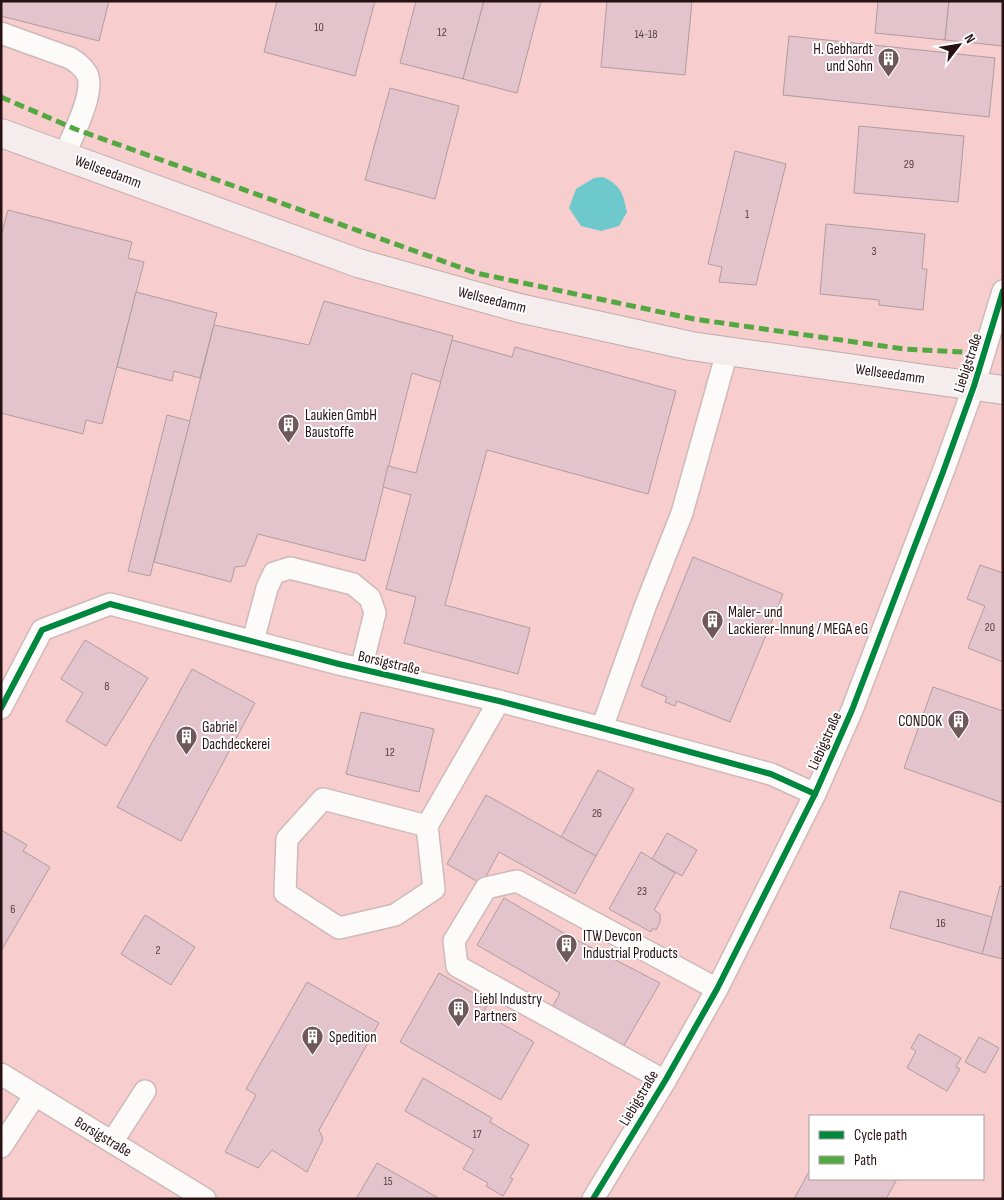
<svg xmlns="http://www.w3.org/2000/svg" width="1004" height="1200" font-family="'Sofia Sans Condensed',sans-serif">
  <style>
    .built { fill: #f7cdcd; fill-rule: evenodd }
    .water { fill: #6ec9cd }
    .building { fill: #e3c4cc; stroke: #b09ca0 }
    .lines { fill: none; stroke-linecap: round; stroke-linejoin: round }
    .minor-casing { stroke: #cfb9b9; stroke-width: 24 }
    .major-casing { stroke: #c1abac; stroke-width: 30 }
    .minor { stroke: #fdfafa; stroke-width: 21 }
    .major { stroke: #f5eded; stroke-width: 28 }
    .quiet { stroke: #53a842; stroke-width: 5; stroke-dasharray: 10 5; stroke-linecap: butt }
    .cycleway-casing { stroke: #fff; stroke-width: 9 }
    .cycleway { stroke: #00873e; stroke-width: 6 }
    .labels { text-anchor: middle; dominant-baseline: central; stroke-width: 4; stroke-linejoin: round; paint-order: stroke }
    .number-label { font-size: 12px; fill: #563e40 }
    .poi-label { font-size: 15px; fill: #271112; stroke: #fff; text-anchor: start }
    .street-label { font-size: 15px; fill: #271112; stroke: #fff }
  </style>
  <rect width="100%" height="100%" fill="#f1dcdc"/>
  <path class="built" d="M1 1H1003V1199H1ZM810 1116H983V1179H810Z"/>
  <path class="water" d="M603 177C622 186 623 194 627 212L619 226 601 231 581 226 569 208 576 189 594 178Z"/>
  <g class="building">
    <polygon points="1,1 109,1 99,41 1,16"/>
    <polygon points="277,1 375,1 355,76 264,52"/>
    <polygon points="416,1 484,1 463,79 400,63"/>
    <polygon points="484,1 541,1 517,93 463,79"/>
    <polygon points="607,1 692,1 685,75 601,67"/>
    <polygon points="878,1 949,1 945,40 875,33"/>
    <polygon points="949,1 1003,1 1003,46 945,40"/>
    <polygon points="789,36 995,58 989,117 783,95"/>
    <polygon points="390,88 459,106 435,199 365,180"/>
    <polygon points="859,126 964,136 958,202 854,193"/>
    <polygon points="735,151 786,164 756,285 719,282 722,267 708,264"/>
    <polygon points="8,210 132,242 128,258 144,262 102,424 86,420 83,434 1,413 1,236"/>
    <polygon points="826,224 925,234 922,269 927,269 923,310 879,305 879,300 820,294"/>
    <polygon points="136,292 217,313 200,378 174,371 172,381 117,367"/>
    <polygon points="324,301 453,336 441,382 412,373 365,561 258,534 245,566 235,567 231,582 154,562 214,325 309,345"/>
    <polygon points="452,340 512,357 515,347 676,391 648,494 487,450 445,605 530,628 518,674 404,643 416,597 386,589 411,495 383,487 388,466 416,473"/>
    <polygon points="167,415 190,421 150,576 128,571"/>
    <polygon points="693,557 783,594 730,722 677,701 675,706 665,702 667,697 641,686"/>
    <polygon points="980,565 1003,573 1003,662 968,648 985,606 967,599"/>
    <polygon points="85,640 148,678 106,746 66,721 83,693 61,679"/>
    <polygon points="192,669 255,703 181,841 117,807"/>
    <polygon points="933,687 1003,711 1003,803 904,768"/>
    <polygon points="361,712 434,729 419,792 346,774"/>
    <polygon points="598,770 634,789 596,856 561,837"/>
    <polygon points="486,795 596,856 575,894 499,852 482,884 447,864"/>
    <polygon points="1,830 27,845 23,851 50,867 1,951"/>
    <polygon points="667,833 697,850 682,876 652,859"/>
    <polygon points="641,852 675,873 654,910 660,914 660,922 656,930 653,928 651,932 609,909"/>
    <polygon points="1000,886 1003,887 1003,959 982,954"/>
    <polygon points="900,891 992,917 982,954 890,928"/>
    <polygon points="504,898 567,935 660,983 623,1047 553,1006 560,993 477,945"/>
    <polygon points="145,915 195,947 171,985 121,954"/>
    <polygon points="439,973 489,1002 483,1013 534,1042 501,1100 400,1042"/>
    <polygon points="307,982 379,1023 319,1130 323,1139 307,1172 272,1150 258,1168 225,1152 256,1095 246,1089"/>
    <polygon points="919,1034 961,1058 956,1067 960,1069 947,1091 907,1068 916,1051 911,1048"/>
    <polygon points="979,1037 999,1048 985,1073 965,1062"/>
    <polygon points="423,1078 492,1118 490,1122 529,1145 510,1178 513,1179 503,1196 486,1186 488,1183 463,1169 474,1150 405,1111"/>
    <polygon points="377,1163 440,1199 356,1199"/>
    <polygon points="810,1170 810,1179 897,1179 886,1199 794,1199"/>
  </g>
  <g class="lines">
    <defs>
      <g id="minor">
        <path d="M1 33 70 58C77 62 83 67 87 74 96 93 71 138 64 156"/>
        <polyline points="253,641 267,588 274,573 290,568 353,584 370,598 375,613 361,669"/>
        <polyline points="1,708 42,630 110,604 339,664 499,701 602,728 771,774 815,794"/>
        <polyline points="602,728 645,607 682,513 727,352"/>
        <polyline points="427,826 434,889 395,915 339,928 285,893 287,839 323,799 427,826 499,701"/>
        <polyline points="1,1074 205,1199"/>
        <polyline points="665,1081 457,966 454,941 486,888 517,881 717,989"/>
        <polyline points="112,1142 145,1091"/>
        <polyline points="1,1147 35,1095"/>
        <polyline points="593,1199 665,1081 717,989 815,794 852,710 943,472 974,386 1003,291"/>
      </g>
      <polyline id="major" points="1,133 358,263 519,308 691,346 1003,390"/>
    </defs>
    <use href="#minor" class="minor-casing"/>
    <use href="#major" class="major-casing"/>
    <use href="#minor" class="minor"/>
    <use href="#major" class="major"/>
    <polyline class="quiet" points="1,97 75,129 476,273 694,319 904,349 985,353"/>
    <defs>
      <g id="cycleway">
        <polyline points="1,708 42,630 110,604 339,664 499,701 602,728 771,774 815,794"/>
        <polyline points="593,1199 665,1081 717,989 815,794 852,710 943,472 974,386 1003,291"/>
      </g>
    </defs>
    <use href="#cycleway" class="cycleway-casing"/>
    <use href="#cycleway" class="cycleway"/>
  </g>
  <defs>
    <symbol id="building-pin" viewBox="-11 -11 22 30"><path d="M0 17L-7.5 6A9.5 9.5 0 1 1 7.5 6Z" fill="#6e5859" stroke="#fff"/><path d="M-4-6H4V6H1V3H-1V6H-4ZM-2.5-4.3h1.7v1.8h-1.7ZM.8-4.3h1.7v1.8H.8ZM-2.5-1h1.7V.8h-1.7ZM.8-1h1.7V.8H.8Z" fill="#fff"/></symbol>
  </defs>
  <g fill-rule="evenodd">
    <use href="#building-pin" x="876" y="46" width="25" height="34"/>
    <use href="#building-pin" x="276" y="412" width="25" height="34"/>
    <use href="#building-pin" x="700" y="608" width="25" height="34"/>
    <use href="#building-pin" x="946" y="708" width="25" height="34"/>
    <use href="#building-pin" x="174" y="724" width="25" height="34"/>
    <use href="#building-pin" x="554" y="932" width="25" height="34"/>
    <use href="#building-pin" x="446" y="996" width="25" height="34"/>
    <use href="#building-pin" x="300" y="1024" width="25" height="34"/>
  </g>
  <g class="labels">
    <g class="number-label">
      <text x="319" y="27">10</text>
      <text x="442" y="32">12</text>
      <text x="646" y="34">14-18</text>
      <text x="909" y="164">29</text>
      <text x="747" y="214">1</text>
      <text x="874" y="251">3</text>
      <text x="990" y="627">20</text>
      <text x="107" y="686">8</text>
      <text x="390" y="752">12</text>
      <text x="597" y="813">26</text>
      <text x="642" y="891">23</text>
      <text x="13" y="909">6</text>
      <text x="941" y="923">16</text>
      <text x="158" y="950">2</text>
      <text x="477" y="1134">17</text>
      <text x="388" y="1181">15</text>
    </g>
    <g class="poi-label">
      <text x="873" y="49" text-anchor="end">H. Gebhardt<tspan x="873" dy="17">und Sohn</tspan></text>
      <text x="305" y="415">Laukien GmbH<tspan x="305" dy="17">Baustoffe</tspan></text>
      <text x="728" y="612">Maler- und<tspan x="728" dy="17">Lackierer-Innung / MEGA eG</tspan></text>
      <text x="942" y="721" text-anchor="end">CONDOK</text>
      <text x="202" y="727">Gabriel<tspan x="202" dy="17">Dachdeckerei</tspan></text>
      <text x="583" y="936">ITW Devcon<tspan x="583" dy="17">Industrial Products</tspan></text>
      <text x="474" y="999">Liebl Industry<tspan x="474" dy="17">Partners</tspan></text>
      <text x="329" y="1037">Spedition</text>
    </g>
    <g class="street-label">
      <text transform="translate(108 172) rotate(20)">Wellseedamm</text>
      <text transform="translate(492 300) rotate(14)">Wellseedamm</text>
      <text transform="translate(968 363) rotate(-72)">Liebigstraße</text>
      <text transform="translate(890 374) rotate(8)">Wellseedamm</text>
      <text transform="translate(389 663) rotate(13)">Borsigstraße</text>
      <text transform="translate(825 741) rotate(-66)">Liebigstraße</text>
      <text transform="translate(639 1098) rotate(-59)">Liebigstraße</text>
      <text transform="translate(103 1137) rotate(31)">Borsigstraße</text>
    </g>
  </g>
  <rect width="1004" height="1200" fill="none" stroke="#271112" stroke-width="5"/>
  <rect x="809" y="1115" width="175" height="65" fill="#ffffff" stroke="#a9a0a0"/>
  <rect x="819" y="1131" width="25" height="8" fill="#00873e" stroke="#a9a0a0"/>
  <text x="854" y="1140" font-size="15" fill="#271112">Cycle path</text>
  <rect x="819" y="1156" width="25" height="8" fill="#53a842" stroke="#a9a0a0"/>
  <text x="854" y="1165" font-size="15" fill="#271112">Path</text>
  <g transform="translate(959 45) rotate(59)" stroke="#ffffff" stroke-width="4" paint-order="stroke">
  <path d="M0-4L9 19L0 12L-9 19Z" fill="#271112"/>
  <text y="-8" font-size="14" font-weight="bold" text-anchor="middle" fill="#271112">N</text>
  </g>
</svg>
